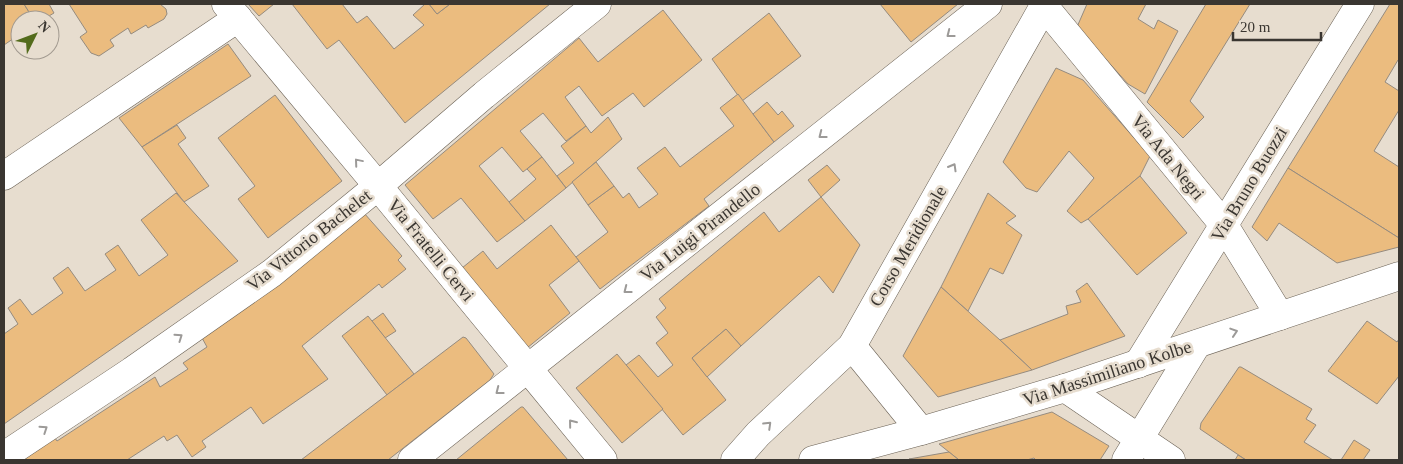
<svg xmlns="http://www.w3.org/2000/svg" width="1403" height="464" font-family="'Times New Roman',serif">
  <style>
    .building { fill: #ebbc7f; stroke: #958b7f }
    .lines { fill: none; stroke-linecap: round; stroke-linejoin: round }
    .minor-casing { stroke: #6b6256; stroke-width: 29 }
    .tertiary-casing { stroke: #6b6256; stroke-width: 29 }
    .minor { stroke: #fff; stroke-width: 28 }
    .tertiary { stroke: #fff; stroke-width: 28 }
    .oneway { stroke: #9c9a98 }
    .labels { text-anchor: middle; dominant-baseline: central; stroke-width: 5; stroke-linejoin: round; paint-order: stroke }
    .street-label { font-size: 18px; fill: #3a3631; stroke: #e7ddcf }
  </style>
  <rect width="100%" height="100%" fill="#e7ddcf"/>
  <g class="building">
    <polygon points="4,4 24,4 34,20 20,20 20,34 4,45"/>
    <polygon points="24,4 49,4 54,13 42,20 34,20"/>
    <polygon points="69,4 160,4 166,9 167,14 164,19 148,28 146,25 131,34 128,28 110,40 114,46 99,56 91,53 80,37 87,32"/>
    <polygon points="248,4 274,4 259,16"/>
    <polygon points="292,4 342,4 357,23 367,16 394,49 424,25 413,15 425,4 429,4 437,14 450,4 550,4 405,123 339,40 327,49"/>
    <polygon points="429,4 450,4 437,14"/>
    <polygon points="880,4 958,4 911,42"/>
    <polygon points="1087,4 1146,4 1138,19 1154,29 1158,20 1178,31 1145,94 1128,84 1077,27"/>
    <polygon points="1206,4 1250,4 1190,101 1204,117 1183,138 1147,102"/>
    <polygon points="1390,4 1399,4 1399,61 1398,60 1385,82 1399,91 1399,110 1374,151 1399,167 1399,238 1288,168"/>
    <polygon points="663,10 702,60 644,107 633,93 602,116 579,86 565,97 586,126 566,141 543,113 520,131 542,157 523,172 502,147 479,166 525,221 497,242 461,198 433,219 405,185 579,38 598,62"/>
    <polygon points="769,13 801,56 742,101 712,59"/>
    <polygon points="228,44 251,76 142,147 119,118"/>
    <polygon points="1056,68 1083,80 1150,156 1140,176 1088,219 1081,223 1067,211 1094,178 1069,151 1037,192 1026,188 1003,162"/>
    <polygon points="738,94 774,142 704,199 709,206 600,289 576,257 608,232 588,205 614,186 623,198 629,193 639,208 658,194 637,168 665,147 680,167 734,126 720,108"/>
    <polygon points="275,95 342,181 268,238 238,199 255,186 218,138"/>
    <polygon points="767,102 778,115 782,111 794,126 774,142 753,114"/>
    <polygon points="608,117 622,139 566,188 557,176 574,163 561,146 586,126 591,133"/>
    <polygon points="177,125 186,138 178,144 209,186 184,202 142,147"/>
    <polygon points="542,157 566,188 525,221 509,202 536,179 527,169"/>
    <polygon points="596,162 614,186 588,205 572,182"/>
    <polygon points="827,165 840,180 821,197 808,180"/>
    <polygon points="1288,168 1399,238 1399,247 1337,263 1279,223 1267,241 1252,227"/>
    <polygon points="1140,176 1187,233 1137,275 1088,219"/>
    <polygon points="176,193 238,261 4,424 4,334 18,324 8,308 20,299 32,315 63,293 53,278 68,267 85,291 116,270 105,254 118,245 139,276 168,255 141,220"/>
    <polygon points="988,193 1016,216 1006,223 1022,235 1003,274 990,268 968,311 941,287"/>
    <polygon points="821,197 860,245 833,293 819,276 741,346 726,329 692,358 726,400 683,435 626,365 639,355 658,377 673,365 656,343 668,333 656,317 666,308 659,299 764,212 779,232"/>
    <polygon points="364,213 402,256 398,260 406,269 382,288 379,284 302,346 328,379 263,424 251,407 202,441 206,447 192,457 177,435 167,441 164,436 127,460 23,460 55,438 57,441 155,377 160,387 188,369 183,363 207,347 201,336"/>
    <polygon points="551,225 579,261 549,285 570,313 527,348 462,268 483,251 497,269"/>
    <polygon points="1087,283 1125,336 1032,370 1000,340 1068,314 1066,306 1081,302 1076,291"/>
    <polygon points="941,287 1000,340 1032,370 938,397 903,356"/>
    <polygon points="383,313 396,331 385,338 372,321"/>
    <polygon points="368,316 414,374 387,395 342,336"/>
    <polygon points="1367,321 1397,342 1399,339 1399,376 1377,404 1328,371"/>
    <polygon points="726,329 741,346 707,377 692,358"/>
    <polygon points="463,337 466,338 494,374 490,380 388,460 301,460"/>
    <polygon points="617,354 663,409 622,443 576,388"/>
    <polygon points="1239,367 1241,367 1312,409 1306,419 1316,425 1304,442 1333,460 1246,460 1200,429 1201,423"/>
    <polygon points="521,407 523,407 568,460 456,460"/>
    <polygon points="1052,412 1109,446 1100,460 1036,460 1034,458 1027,460 959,460 939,444"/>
    <polygon points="1354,440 1370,450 1363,460 1341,460"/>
    <polygon points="949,452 959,460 909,459"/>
    <polygon points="1238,455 1246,460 1235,460"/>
  </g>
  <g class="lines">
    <defs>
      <g id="minor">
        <polyline points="226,4 378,186 603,460"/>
        <polyline points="1044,6 1224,225 1280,316"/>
        <polyline points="4,176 238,18"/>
        <polyline points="1138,364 1360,4"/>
        <polyline points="1065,388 1171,460"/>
        <polyline points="4,456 132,371 272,273 378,186 484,95 597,4"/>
        <polyline points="813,460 921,431 1065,388 1399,276"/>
        <polyline points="1126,460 1197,344"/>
      </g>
      <g id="tertiary">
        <polyline points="852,346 921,431"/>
        <polyline points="412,460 988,4"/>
        <polyline points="735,460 758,434 852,346 1045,4"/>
      </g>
    </defs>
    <use href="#minor" class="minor-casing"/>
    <use href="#tertiary" class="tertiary-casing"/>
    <use href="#minor" class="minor"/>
    <use href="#tertiary" class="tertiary"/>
  </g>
  <defs><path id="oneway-chevron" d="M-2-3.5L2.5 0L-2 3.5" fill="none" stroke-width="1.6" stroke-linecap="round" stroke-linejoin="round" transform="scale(1.25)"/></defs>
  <g class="oneway">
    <use href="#oneway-chevron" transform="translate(950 34) rotate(142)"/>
    <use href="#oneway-chevron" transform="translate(822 135) rotate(142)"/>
    <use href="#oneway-chevron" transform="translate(358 162) rotate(-130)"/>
    <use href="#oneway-chevron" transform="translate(953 167) rotate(-60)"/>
    <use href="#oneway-chevron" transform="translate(627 290) rotate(142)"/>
    <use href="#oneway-chevron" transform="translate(1234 332) rotate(-18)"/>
    <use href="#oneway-chevron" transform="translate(179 337) rotate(-35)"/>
    <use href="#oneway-chevron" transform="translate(499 391) rotate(142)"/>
    <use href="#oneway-chevron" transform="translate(572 423) rotate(-129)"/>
    <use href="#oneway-chevron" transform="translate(768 425) rotate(-44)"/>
    <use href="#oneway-chevron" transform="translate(44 429) rotate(-34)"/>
  </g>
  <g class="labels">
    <g class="street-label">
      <text transform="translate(1168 157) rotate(51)">Via Ada Negri</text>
      <text transform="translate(1249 184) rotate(-59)">Via Bruno Buozzi</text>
      <text transform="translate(700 232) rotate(-38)">Via Luigi Pirandello</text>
      <text transform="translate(309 240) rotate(-38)">Via Vittorio Bachelet</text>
      <text transform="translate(908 246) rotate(-60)">Corso Meridionale</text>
      <text transform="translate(431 250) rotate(51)">Via Fratelli Cervi</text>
      <text transform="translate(1107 373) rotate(-18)">Via Massimiliano Kolbe</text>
    </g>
  </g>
  <rect width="1403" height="464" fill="none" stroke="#3a3631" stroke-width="10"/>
  <g transform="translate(35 35) rotate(48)"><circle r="24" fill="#e7ddcf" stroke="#a29a90"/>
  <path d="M0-4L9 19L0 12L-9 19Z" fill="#536b1b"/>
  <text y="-8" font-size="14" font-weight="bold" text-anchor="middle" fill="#3a3631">N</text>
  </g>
  <path d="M1233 32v8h88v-8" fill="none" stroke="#3a3631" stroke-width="2.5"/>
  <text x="1240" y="32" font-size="15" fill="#3a3631" stroke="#e7ddcf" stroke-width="4" paint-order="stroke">20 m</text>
</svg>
